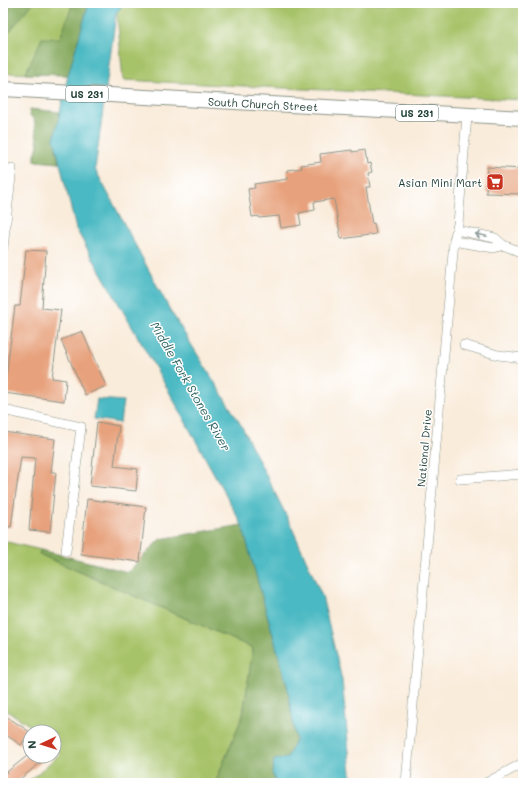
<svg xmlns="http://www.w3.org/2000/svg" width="526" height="786" font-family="Mali,sans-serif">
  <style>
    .green { fill: #a7c369; stroke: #63804e }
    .forest { fill: #85a95d; stroke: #527348 }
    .water { fill: #4bb9c3; stroke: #357b7c }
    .building { fill: #e7a17b }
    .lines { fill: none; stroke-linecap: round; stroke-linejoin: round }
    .minor-casing { stroke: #8c9488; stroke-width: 10 }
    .highway-casing { stroke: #8c9488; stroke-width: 16 }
    .minor { stroke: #fff; stroke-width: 9 }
    .highway { stroke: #fff; stroke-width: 14 }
    .oneway { stroke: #8f9e9a }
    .labels { text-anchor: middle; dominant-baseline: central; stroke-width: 3; stroke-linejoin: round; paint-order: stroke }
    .shield { fill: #fff; stroke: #627771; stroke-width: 1 }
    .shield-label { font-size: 10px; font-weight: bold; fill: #1f3d34 }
    .street-label { font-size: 11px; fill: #1f3d34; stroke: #fff }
    .poi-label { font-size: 11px; fill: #1f3d34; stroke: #fff; text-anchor: end }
    .water-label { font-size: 12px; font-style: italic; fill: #2c625f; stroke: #fff }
  </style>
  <rect width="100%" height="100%" fill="#fff"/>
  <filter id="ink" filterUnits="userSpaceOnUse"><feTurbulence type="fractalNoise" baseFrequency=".025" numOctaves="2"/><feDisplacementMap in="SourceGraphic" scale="8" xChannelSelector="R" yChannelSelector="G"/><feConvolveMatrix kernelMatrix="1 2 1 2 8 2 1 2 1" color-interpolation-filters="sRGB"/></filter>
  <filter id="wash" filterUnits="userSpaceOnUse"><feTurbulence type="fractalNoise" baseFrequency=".012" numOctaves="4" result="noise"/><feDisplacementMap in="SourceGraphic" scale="16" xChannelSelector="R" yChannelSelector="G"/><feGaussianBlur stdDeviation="0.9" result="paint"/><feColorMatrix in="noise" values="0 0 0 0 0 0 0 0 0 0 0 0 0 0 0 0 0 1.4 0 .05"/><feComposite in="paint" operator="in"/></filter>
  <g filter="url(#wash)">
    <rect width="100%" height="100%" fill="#f9ecdb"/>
    <g class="green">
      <polygon points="3,3 89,3 68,75 3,73"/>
      <polygon points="116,3 523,3 523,100 123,80"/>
      <polygon points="3,541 41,550 39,554 253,648 243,715 215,783 27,783 60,754 54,742 54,732 40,732 3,708 3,625 5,620 3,619"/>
    </g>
    <g class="forest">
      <polygon points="11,3 33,3 4,38"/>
      <polygon points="73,3 89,3 68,75 25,74 42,38 60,38"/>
      <polygon points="30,109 60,112 54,139 59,163 35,161 35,155 38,145 34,119 30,116"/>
      <polygon points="242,525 287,685 296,741 287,758 272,773 276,783 215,783 243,715 253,648 39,554 41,550 128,572 160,539"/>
    </g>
    <g class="water">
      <polygon points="89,3 124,3 116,14 95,169 170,310 241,425 289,521 322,596 342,680 352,783 276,783 272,773 274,760 287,758 296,740 287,685 242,525 167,388 76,229 54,139 68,75"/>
      <polygon points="97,399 123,401 120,423 94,419"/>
    </g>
    <g id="blocks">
      <g class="building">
        <polygon points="352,150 352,152 365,150 367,164 370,163 372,172 368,173 370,187 366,187 372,224 374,223 376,234 341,239 334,199 314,202 315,210 299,213 301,225 281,228 279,216 259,218 259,216 252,217 248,189 255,188 254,184 288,179 287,170 302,168 301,165 321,162 320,154"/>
        <polygon points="487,167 523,169 523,194 486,193"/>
        <polygon points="26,250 46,251 42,308 61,310 52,378 66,380 64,401 4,393 15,306 20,306"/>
        <polygon points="82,331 106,386 85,395 61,340"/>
        <polygon points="97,422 119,426 114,466 138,469 136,491 90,486"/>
        <polygon points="3,432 55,439 51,472 56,472 50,532 29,530 35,458 21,457 11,527 3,527"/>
        <polygon points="87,499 146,507 140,562 81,554"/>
        <polygon points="3,714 30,732 21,745 3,733"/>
        <polygon points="27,756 49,756 15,783 3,783 3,775"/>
      </g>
    </g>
  </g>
  <g filter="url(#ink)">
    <use href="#blocks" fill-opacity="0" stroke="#8c9488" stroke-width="1"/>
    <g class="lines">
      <defs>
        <g id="minor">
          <polyline points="457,230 495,238 503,245 523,253"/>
          <polyline points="454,241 494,248 503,245"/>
          <polyline points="3,248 12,168"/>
          <polyline points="464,345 498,355 523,358"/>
          <polyline points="3,410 81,427 66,551"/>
          <polyline points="460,479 523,474"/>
          <polyline points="406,783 454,241 458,224 467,116"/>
          <polyline points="486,783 523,763"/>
        </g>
        <polyline id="highway" points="3,89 523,118"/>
      </defs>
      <use href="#minor" class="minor-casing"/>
      <use href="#highway" class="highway-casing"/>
      <use href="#minor" class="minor"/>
      <use href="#highway" class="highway"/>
    </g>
    <defs><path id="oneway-shaft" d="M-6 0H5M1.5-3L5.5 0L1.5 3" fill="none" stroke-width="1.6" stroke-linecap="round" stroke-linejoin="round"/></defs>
    <use class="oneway" href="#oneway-shaft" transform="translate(481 235) rotate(-168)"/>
  </g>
  <defs>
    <symbol id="supermarket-square" viewBox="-11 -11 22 22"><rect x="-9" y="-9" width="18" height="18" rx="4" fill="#c8321e" stroke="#fff"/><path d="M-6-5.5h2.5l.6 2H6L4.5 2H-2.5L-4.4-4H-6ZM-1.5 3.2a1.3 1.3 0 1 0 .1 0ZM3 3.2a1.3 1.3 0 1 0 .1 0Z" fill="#fff"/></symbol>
  </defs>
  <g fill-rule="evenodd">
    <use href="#supermarket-square" x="485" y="172" width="20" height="20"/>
  </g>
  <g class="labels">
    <g class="shield">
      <rect x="66" y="86" width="42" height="16" rx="3"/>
      <rect x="396" y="105" width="42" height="16" rx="3"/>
    </g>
    <g class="shield-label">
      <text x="87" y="94">US 231</text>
      <text x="417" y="113">US 231</text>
    </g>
    <g class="street-label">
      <text transform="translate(263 104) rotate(3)">South Church Street</text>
      <text transform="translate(424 448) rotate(-85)">National Drive</text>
    </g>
    <g class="poi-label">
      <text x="482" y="182">Asian Mini Mart</text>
    </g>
    <g class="water-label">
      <text transform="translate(191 386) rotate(60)">Middle Fork Stones River</text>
    </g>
  </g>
  <rect width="526" height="786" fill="none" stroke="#fff" stroke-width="16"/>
  <g transform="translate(42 744) rotate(266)"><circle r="19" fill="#ffffff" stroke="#a5b1ae"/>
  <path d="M0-3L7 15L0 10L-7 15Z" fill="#c8321e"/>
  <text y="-6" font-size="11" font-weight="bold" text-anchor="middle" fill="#1f3d34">N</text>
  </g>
</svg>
